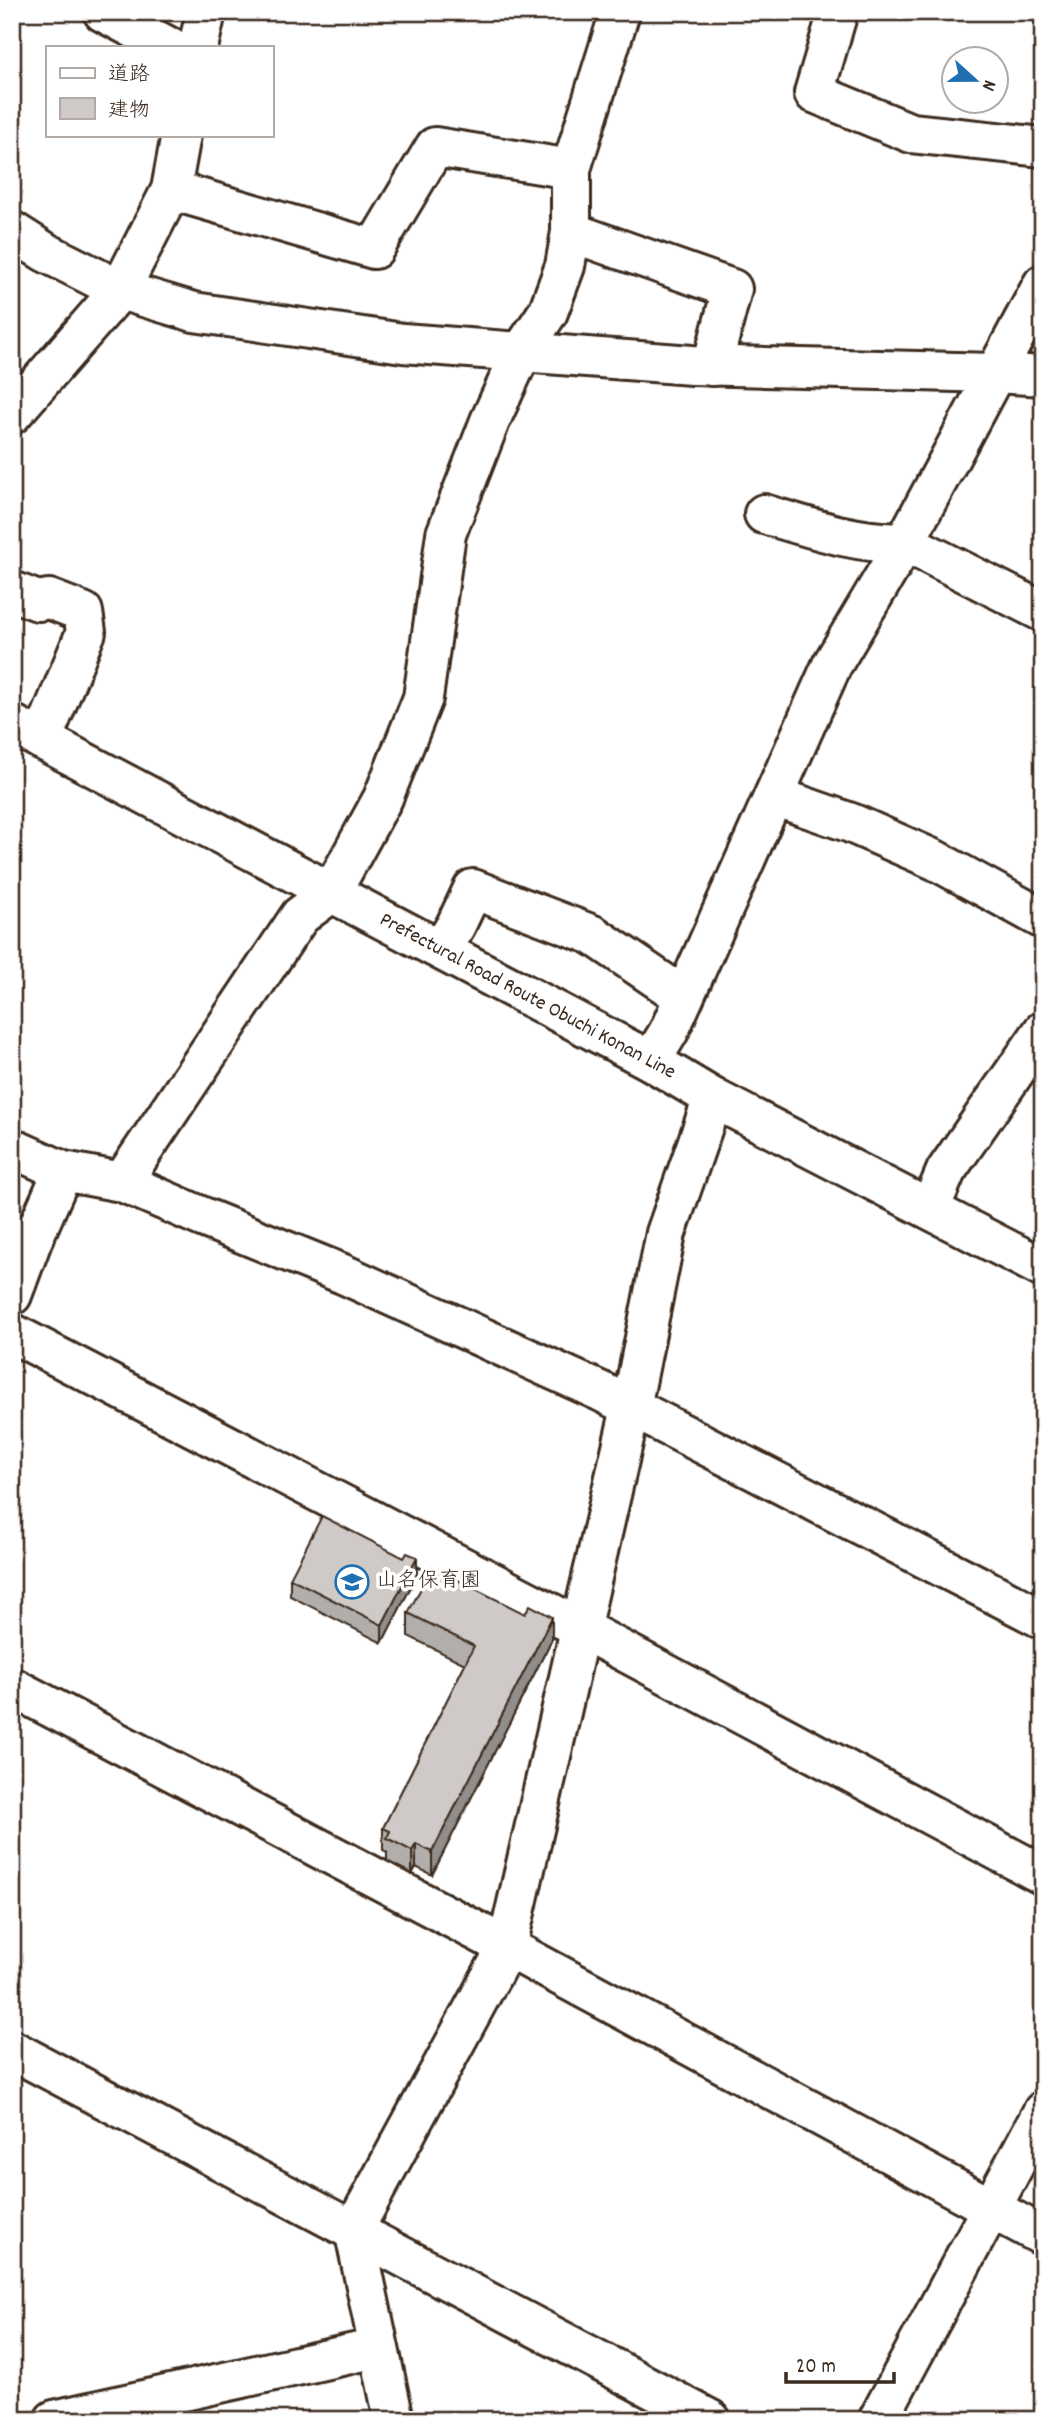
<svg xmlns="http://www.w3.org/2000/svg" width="1055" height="2432" font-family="Dekko,'Klee One',sans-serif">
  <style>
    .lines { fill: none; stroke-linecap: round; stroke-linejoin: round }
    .street-casing { stroke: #3b2a1e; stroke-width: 44 }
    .secondary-casing { stroke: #3b2a1e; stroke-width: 44 }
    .street { stroke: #fff; stroke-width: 38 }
    .secondary { stroke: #fff; stroke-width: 38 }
    .wall { fill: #b2aeab; stroke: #3b2a1e; stroke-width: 2 }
    .shaded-wall { fill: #918d8b; stroke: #3b2a1e; stroke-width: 2 }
    .building { fill: #cfcac7; stroke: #3b2a1e; stroke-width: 2 }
    .labels { text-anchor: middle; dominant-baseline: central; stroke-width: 7; stroke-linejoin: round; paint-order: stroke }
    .street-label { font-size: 21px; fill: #3b2a1e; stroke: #fff }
    .poi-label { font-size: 21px; fill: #3b2a1e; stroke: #fff; text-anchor: start }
  </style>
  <rect width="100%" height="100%" fill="#fff"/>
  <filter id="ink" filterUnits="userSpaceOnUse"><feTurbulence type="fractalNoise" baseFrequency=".0143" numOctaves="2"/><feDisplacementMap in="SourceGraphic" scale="14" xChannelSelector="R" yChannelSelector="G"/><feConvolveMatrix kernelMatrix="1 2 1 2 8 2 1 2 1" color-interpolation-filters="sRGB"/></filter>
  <g filter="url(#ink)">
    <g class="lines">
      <defs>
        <g id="street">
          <polyline points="103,12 169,47"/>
          <polyline points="838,12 814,93 911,133 1043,147"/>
          <polyline points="198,47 206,12"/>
          <polyline points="171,190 374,249 435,147 571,169"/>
          <polyline points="12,231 45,252 120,290 194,312 403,343 692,365 995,373 1043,376"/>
          <polyline points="571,232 732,289 712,366"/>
          <polyline points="12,414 120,290 171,190 181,135"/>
          <path d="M764 514C805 526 862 546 905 542L1043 612"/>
          <polyline points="12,591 38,601 49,599 83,612 86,632 42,740"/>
          <polyline points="774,796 851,823 935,860 1043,919"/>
          <polyline points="441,950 456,925 473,889 593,935 684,997"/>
          <polyline points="651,1061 669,1031 832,665 905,542 1043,284"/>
          <polyline points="12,1148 63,1171 122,1182 205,1218 343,1274 602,1392 1043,1619"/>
          <polyline points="122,1182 300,916 331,893 383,798 423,698 446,534 490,421 522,351 548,312 565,266 571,232 571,169 620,12"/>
          <polyline points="930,1209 946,1171 1043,1031"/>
          <polyline points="12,1295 32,1241 63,1171"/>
          <polyline points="12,1333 582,1629 1043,1875"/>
          <polyline points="12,1687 507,1947 1043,2236"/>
          <polyline points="12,2050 711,2420"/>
          <polyline points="54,2420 377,2348"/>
          <polyline points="394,2420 354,2229 507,1947 631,1408 666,1233 713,1098"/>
        </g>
        <g id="secondary">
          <polyline points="12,724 651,1061 713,1098 1043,1268"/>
          <polyline points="878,2420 1043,2111"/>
        </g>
      </defs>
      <use href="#street" class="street-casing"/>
      <use href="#secondary" class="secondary-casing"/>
      <use href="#street" class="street"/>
      <use href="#secondary" class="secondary"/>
    </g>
    <g class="wall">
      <polygon points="417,1575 382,1643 290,1596 290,1578"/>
      <polygon points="408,1613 552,1639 432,1875 416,1867 412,1874 387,1861 387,1852 383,1850 383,1828 465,1664 408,1636"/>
    </g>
    <g class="shaded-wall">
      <polygon points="417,1557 417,1575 382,1643 382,1625"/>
      <polygon points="552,1617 552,1639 432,1875 432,1852"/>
      <polygon points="416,1844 416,1867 412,1874 412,1851"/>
    </g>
    <g class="building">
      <polygon points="322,1516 404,1558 407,1553 417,1557 382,1625 290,1578"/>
      <polygon points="432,1567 525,1614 530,1605 552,1617 432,1852 416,1844 412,1851 387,1838 390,1831 383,1828 474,1646 408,1613"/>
    </g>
  </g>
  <defs>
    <symbol id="school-ring" viewBox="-11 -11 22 22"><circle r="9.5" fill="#fff" stroke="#1f6fb2" stroke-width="1.5"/><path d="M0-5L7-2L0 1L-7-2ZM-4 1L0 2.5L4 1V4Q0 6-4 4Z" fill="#1f6fb2"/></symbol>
  </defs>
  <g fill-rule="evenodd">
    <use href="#school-ring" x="333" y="1563" width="38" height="38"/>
  </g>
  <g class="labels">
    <g class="street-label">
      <text transform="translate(527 997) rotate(28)">Prefectural Road Route Obuchi Konan Line</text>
    </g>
    <g class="poi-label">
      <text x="376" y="1582">山名保育園</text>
    </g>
  </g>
  <rect width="1055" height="2432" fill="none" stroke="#fff" stroke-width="42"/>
  <rect x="21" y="21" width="1013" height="2390" fill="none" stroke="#3b2a1e" stroke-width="2.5" filter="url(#ink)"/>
  <rect x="46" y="46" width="228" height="91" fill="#ffffff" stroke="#b1aaa5" stroke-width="2"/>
  <rect x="60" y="68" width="35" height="10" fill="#ffffff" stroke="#b1aaa5" stroke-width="2"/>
  <text x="108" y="80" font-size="21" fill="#3b2a1e">道路</text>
  <rect x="60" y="98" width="35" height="21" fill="#cfcac7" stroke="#b1aaa5" stroke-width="2"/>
  <text x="108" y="116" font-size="21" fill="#3b2a1e">建物</text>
  <g transform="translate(975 80) rotate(111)"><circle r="33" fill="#ffffff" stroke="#b1aaa5" stroke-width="2"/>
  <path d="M0-5L12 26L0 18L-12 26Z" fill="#1f6fb2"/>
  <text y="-10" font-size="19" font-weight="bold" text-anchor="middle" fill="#3b2a1e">N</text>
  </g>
  <path d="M786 2372v10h108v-10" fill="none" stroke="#3b2a1e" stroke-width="3.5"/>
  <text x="796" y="2372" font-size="21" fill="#3b2a1e" stroke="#ffffff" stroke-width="5" paint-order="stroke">20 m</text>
</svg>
